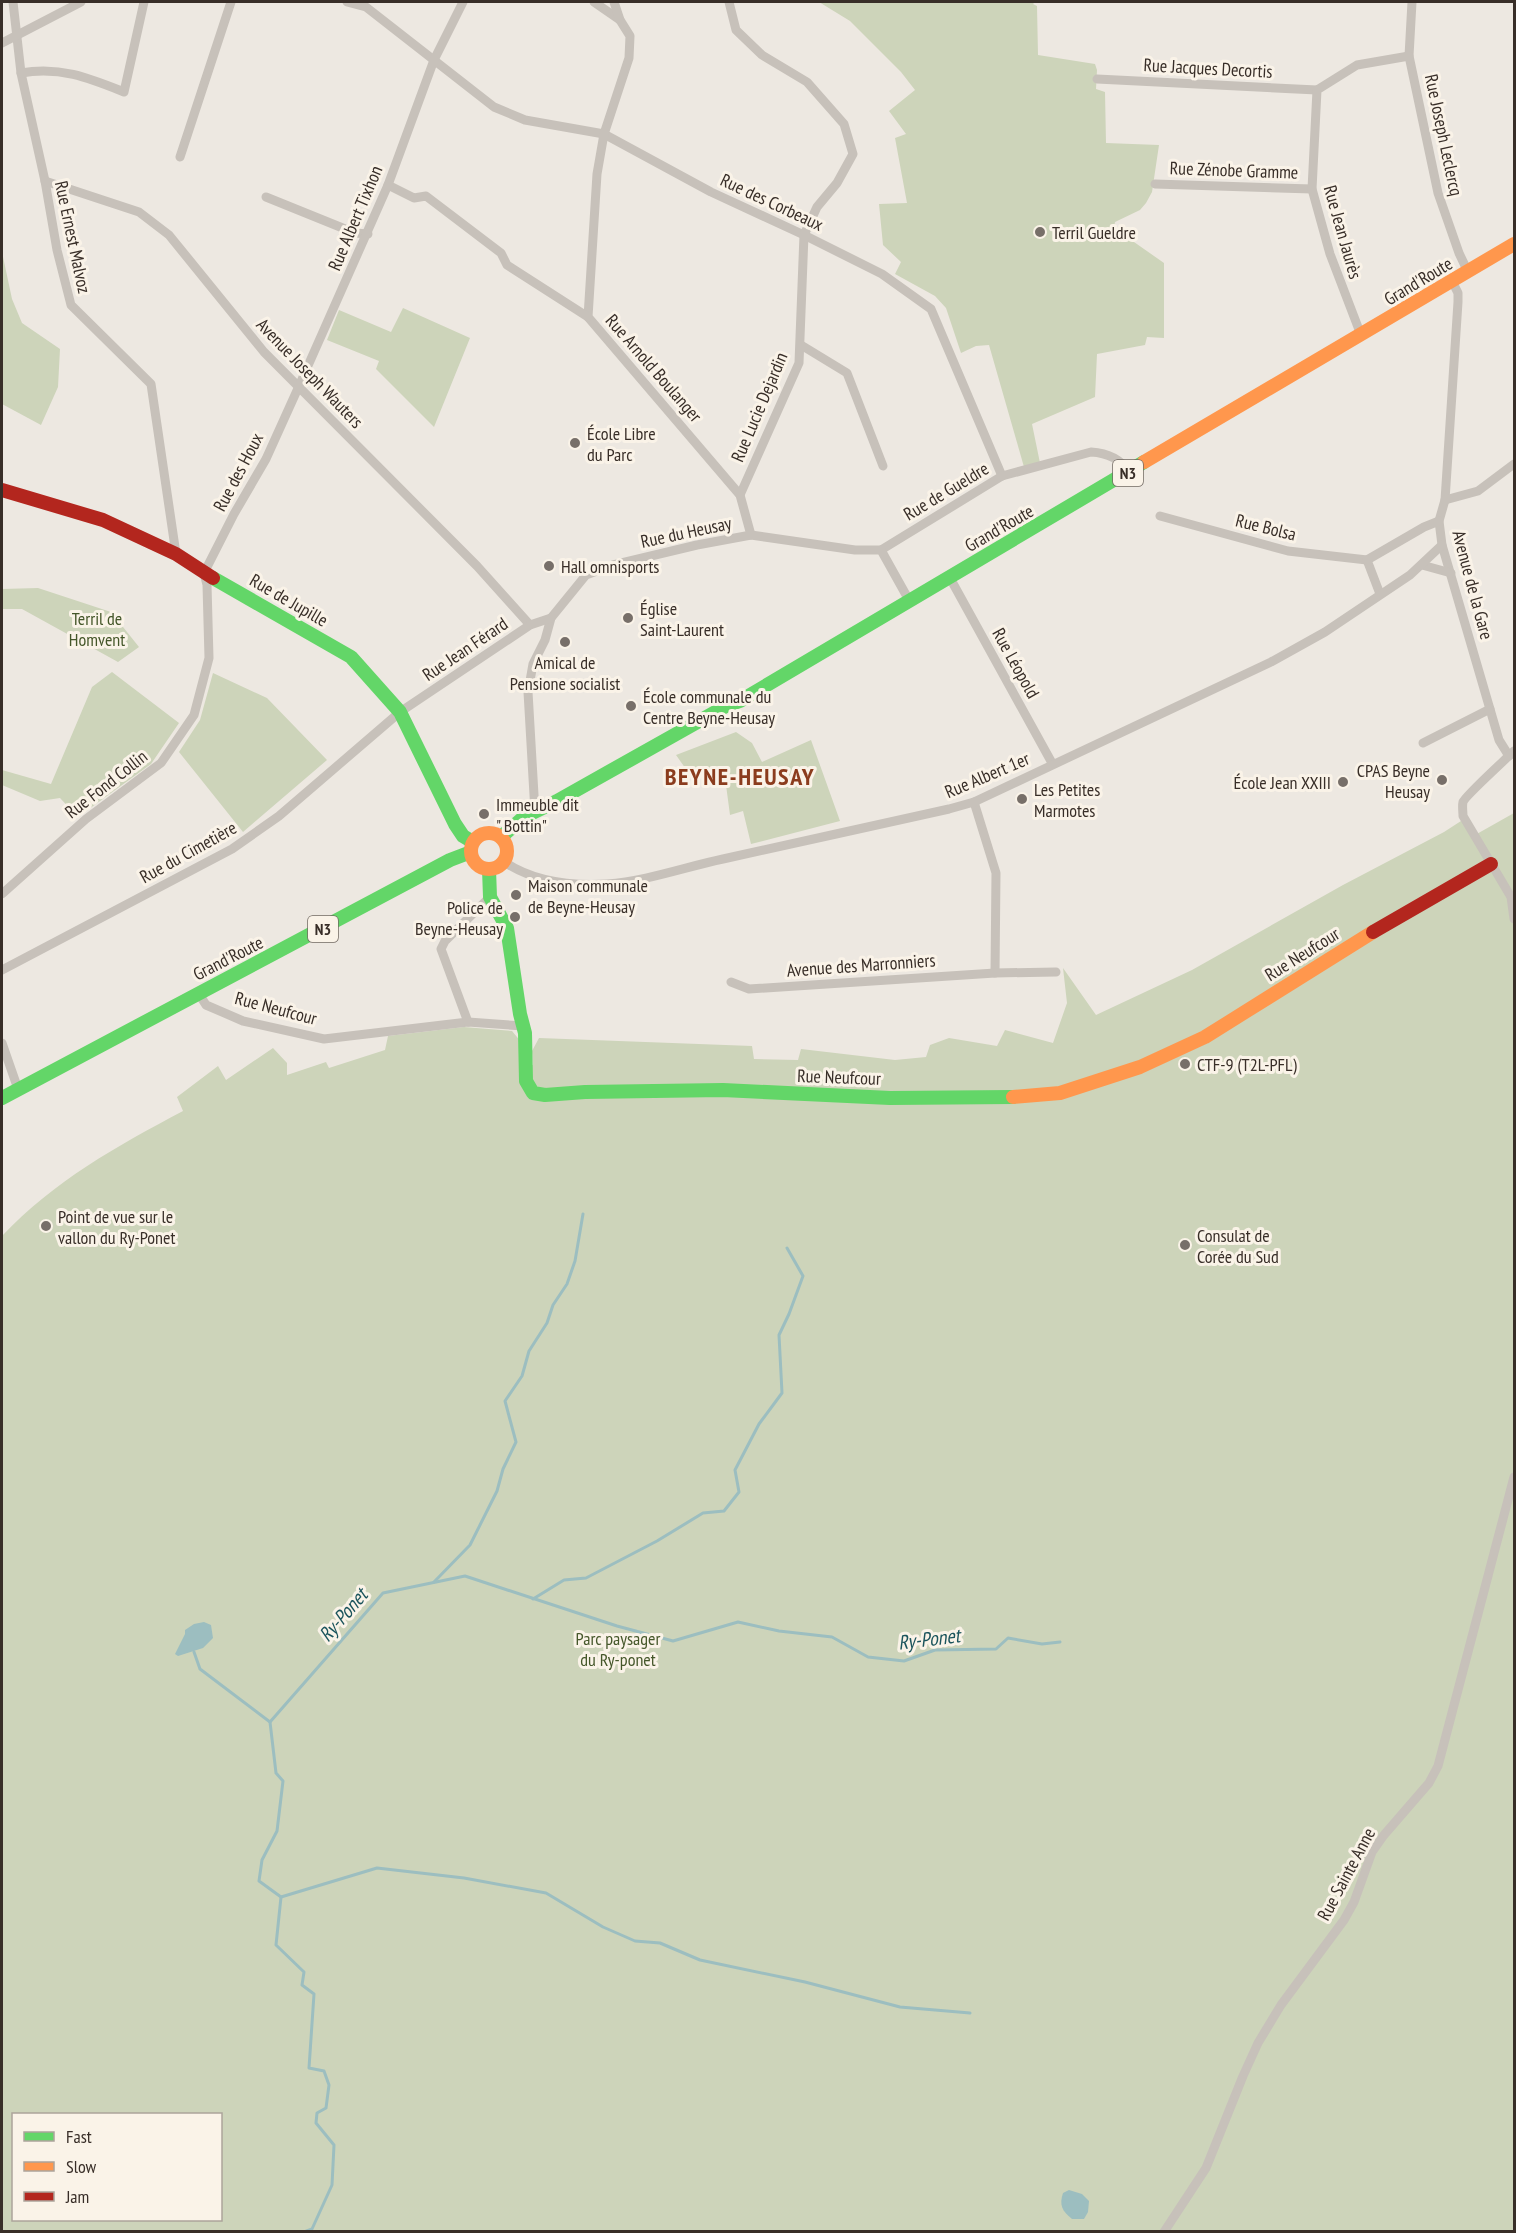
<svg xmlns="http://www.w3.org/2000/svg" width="1516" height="2233" font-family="'PT Sans Narrow',sans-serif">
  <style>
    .green { fill: #cdd4ba; fill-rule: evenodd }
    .water { fill: #9cbec0 }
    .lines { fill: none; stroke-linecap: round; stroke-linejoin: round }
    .stream { stroke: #9cbec0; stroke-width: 3 }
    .street { stroke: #c7c1ba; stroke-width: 9 }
    .fast { stroke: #63d668; stroke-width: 14 }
    .slow { stroke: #ff974d; stroke-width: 14 }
    .jam { stroke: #b3261e; stroke-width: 14 }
    .poi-dot { fill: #776f69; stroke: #faf3e8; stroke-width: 2 }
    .labels { text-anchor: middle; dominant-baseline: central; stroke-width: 6; stroke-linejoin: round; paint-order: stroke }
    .shield { fill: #faf3e8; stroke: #726962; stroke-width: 1.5 }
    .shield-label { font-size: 16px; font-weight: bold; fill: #382e28 }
    .street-label { font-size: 18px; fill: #382e28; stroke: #faf3e8 }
    .poi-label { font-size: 18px; fill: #382e28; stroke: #faf3e8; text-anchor: start }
    .park-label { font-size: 18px; fill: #45572a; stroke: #faf3e8 }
    .water-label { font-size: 20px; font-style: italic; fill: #1b545c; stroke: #faf3e8 }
    .district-label { font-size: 24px; font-weight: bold; letter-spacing: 1.5px; fill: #8b3c1d; stroke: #faf3e8 }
  </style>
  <rect width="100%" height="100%" fill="#ede8e1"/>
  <g class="green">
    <polygon points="819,2 1035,2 1033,4 1037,6 1038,55 1095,64 1097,70 1096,89 1105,92 1106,143 1159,145 1152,192 1146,203 1140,210 1115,222 1114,228 1164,263 1164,338 1147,337 1145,345 1097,354 1095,397 1032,424 1040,463 1024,467 989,345 976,346 961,353 946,308 935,296 895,274 901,262 883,245 879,204 907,203 895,138 906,134 889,111 915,90 901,72 850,21"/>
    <polygon points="2,252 12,299 22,323 60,349 58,387 41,425 2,404"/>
    <polygon points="403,308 470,338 434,427 376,369 379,361 327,340 339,310 391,332"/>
    <polygon points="38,588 111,612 139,647 118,662 22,609 2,609 2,589"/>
    <polygon points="112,672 179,723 151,764 78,817 60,798 40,801 2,785 2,770 51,784 92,687"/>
    <polygon points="213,673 267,698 327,760 243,832 179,752 200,720"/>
    <polygon points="736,732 752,743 762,762 811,740 840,821 751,844 743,811 730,815 724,770 688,772 676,755"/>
    <path d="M1514 813V2231H2V1236C54 1181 117 1146 183 1111L177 1097 218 1066 226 1080 273 1048 287 1063V1075L326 1062 329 1068 385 1050 388 1036 464 1027 512 1031 522 1043V1066L533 1065 532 1051 539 1038 752 1046 754 1059 798 1060 801 1049 895 1060 926 1057 930 1045 949 1038 997 1046 1005 1030 1053 1043 1067 1003 1063 968 1096 1015 1192 970 1343 885 1444 832 1461 821 1475 835ZM14 2114H220V2220H14Z"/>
  </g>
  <g class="water">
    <polygon points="204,1622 211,1625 213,1638 203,1648 178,1656 175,1654 185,1634 185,1630 194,1624"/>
    <path d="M1069 2190 1082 2194 1089 2201 1088 2212 1084 2219H1072C1062 2211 1059 2205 1063 2193Z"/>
  </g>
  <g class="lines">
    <g class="stream">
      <polyline points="434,1582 470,1545 497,1491 503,1469 516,1442 505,1401 522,1376 529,1351 547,1323 553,1305 567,1284 575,1261 583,1214"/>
      <polyline points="533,1599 564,1580 586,1578 657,1541 703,1513 724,1511 739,1492 735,1470 759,1424 782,1393 779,1335 789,1314 803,1276 787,1248"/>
      <polyline points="194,1652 200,1669 270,1722"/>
      <polyline points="281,1897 377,1868 464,1878 546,1893 603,1927 635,1941 660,1943 700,1960 805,1982 900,2007 970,2013"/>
      <polyline points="304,2232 312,2229 332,2185 334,2145 316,2123 317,2113 326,2108 329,2085 324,2071 309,2068 314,1994 302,1985 304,1972 276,1945 281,1897 259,1881 262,1860 277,1831 283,1781 276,1773 270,1722 383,1593 465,1576 617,1626 673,1641 738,1622 779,1631 832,1637 868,1657 904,1661 935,1650 996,1649 1008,1638 1042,1644 1060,1642"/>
    </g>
    <g class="street">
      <polyline points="13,2 21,73 45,181 57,250 71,305 151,384 176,554"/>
      <polyline points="347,2 366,7 494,107 525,120 604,134 711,192 804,235 882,274 931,309 1002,476"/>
      <polyline points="594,2 620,20"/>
      <polyline points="614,2 620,20 630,36 629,58 604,134 597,174 588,317 740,495 751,535"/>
      <polyline points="729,2 736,30 762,55 807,82 844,124 853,154 837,183 817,207 804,235 799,363 740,495"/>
      <polyline points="1412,2 1409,56 1438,193 1459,253 1468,272"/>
      <polyline points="2,43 81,2"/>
      <path d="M21 73C60 66 89 78 124 92L144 2"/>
      <polyline points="1097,79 1317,90"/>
      <polyline points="180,157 231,2"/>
      <polyline points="45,181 139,212 169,235 264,352 477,566 530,625"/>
      <polyline points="1155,184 1312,189"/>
      <polyline points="388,185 414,198 426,196 501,253 507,265 588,317"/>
      <polyline points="266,197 355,233 368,234"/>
      <polyline points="1452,281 1458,293 1458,302 1445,500 1439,521 1442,545 1499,740 1509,756"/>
      <polyline points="1361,335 1330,254 1312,189 1317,90 1357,65 1409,56"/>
      <polyline points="801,345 847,373 883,466"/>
      <polyline points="1445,500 1478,491 1514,464"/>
      <polyline points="1160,516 1288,551 1367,560"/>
      <path d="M881 550 1002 476 1091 452C1107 453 1120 458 1129 472"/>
      <polyline points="1422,565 1451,573"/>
      <polyline points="950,578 1052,763"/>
      <polyline points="1380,594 1367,560 1424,527 1439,521"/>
      <polyline points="1423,743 1490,709"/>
      <path d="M1514 751C1506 759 1465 796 1463 802 1462 806 1463 812 1463 816L1511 897 1514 919"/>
      <polyline points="974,802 996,873 995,973"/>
      <polyline points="535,812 528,692 533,664 545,640 551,618 586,575 613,565 697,545 751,535 855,550 881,550 910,602"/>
      <path d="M503 861C533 882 571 886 607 884 647 881 685 867 723 859 798 842 874 826 949 809L974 802 1271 662 1325 632 1410 575 1442 545"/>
      <polyline points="2,894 86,819 161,763 194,715 209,658 207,585 204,573 234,514 266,459 299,386 388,185 434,60 463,2"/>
      <polyline points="2,970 232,849 279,816 400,712 530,625 551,618"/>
      <polyline points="731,982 749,989 995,973 1056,972"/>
      <polyline points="199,994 206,1005 243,1021 324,1039 468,1022 523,1026"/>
      <polyline points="468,1022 441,949 445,941 490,897"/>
      <polyline points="2,1043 18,1089"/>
      <polyline points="1164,2232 1206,2168 1243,2076 1258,2043 1281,2005 1344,1920 1354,1902 1372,1852 1384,1835 1429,1783 1438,1766 1514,1477"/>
    </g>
    <g class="fast">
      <polyline points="213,578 351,657 400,712 455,824 463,836 473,842"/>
      <polyline points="501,837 524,817 557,801 726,706 740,701 1144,462"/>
      <polyline points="489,869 490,897 507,928 520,1014 525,1033 526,1081 533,1093 545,1095 585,1092 723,1090 890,1098 1013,1097"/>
      <polyline points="2,1098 450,860 471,852"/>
    </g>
    <g class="slow">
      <polyline points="1144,462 1514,244"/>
      <circle cx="489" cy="851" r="18"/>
      <polyline points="1013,1097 1060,1093 1140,1067 1205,1037 1373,932"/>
    </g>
    <g class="jam">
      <polyline points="2,490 103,520 176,554 213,578"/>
      <polyline points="1373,932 1491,864"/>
    </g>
  </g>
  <g class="poi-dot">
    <circle cx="1040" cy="232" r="6"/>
    <circle cx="575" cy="443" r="6"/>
    <circle cx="549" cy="566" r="6"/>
    <circle cx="628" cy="618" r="6"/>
    <circle cx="565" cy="642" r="6"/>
    <circle cx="631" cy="706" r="6"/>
    <circle cx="1442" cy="780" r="6"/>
    <circle cx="1343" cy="782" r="6"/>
    <circle cx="1022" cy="799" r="6"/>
    <circle cx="484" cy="814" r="6"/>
    <circle cx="516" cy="895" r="6"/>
    <circle cx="515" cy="917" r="6"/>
    <circle cx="1185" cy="1064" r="6"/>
    <circle cx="46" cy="1226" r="6"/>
    <circle cx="1185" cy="1245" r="6"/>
  </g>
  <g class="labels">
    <g class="shield">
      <rect x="1113" y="460" width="30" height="26" rx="4.5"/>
      <rect x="308" y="916" width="30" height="26" rx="4.5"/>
    </g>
    <g class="shield-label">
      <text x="1128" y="473">N3</text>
      <text x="323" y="929">N3</text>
    </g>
    <g class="street-label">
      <text transform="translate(1208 68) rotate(3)">Rue Jacques Decortis</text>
      <text transform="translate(1444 135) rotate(78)">Rue Joseph Leclercq</text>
      <text transform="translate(1234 170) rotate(2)">Rue Zénobe Gramme</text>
      <text transform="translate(772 202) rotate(25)">Rue des Corbeaux</text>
      <text transform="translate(355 218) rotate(-67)">Rue Albert Tixhon</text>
      <text transform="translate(1343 232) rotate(74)">Rue Jean Jaurès</text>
      <text transform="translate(73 237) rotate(78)">Rue Ernest Malvoz</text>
      <text transform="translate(1418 281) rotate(-31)">Grand'Route</text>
      <text transform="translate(654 368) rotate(49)">Rue Arnold Boulanger</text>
      <text transform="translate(310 373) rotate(46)">Avenue Joseph Wauters</text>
      <text transform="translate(759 407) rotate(-67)">Rue Lucie Dejardin</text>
      <text transform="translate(238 472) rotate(-62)">Rue des Houx</text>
      <text transform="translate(946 491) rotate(-31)">Rue de Gueldre</text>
      <text transform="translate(1266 527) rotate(14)">Rue Bolsa</text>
      <text transform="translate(999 528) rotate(-30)">Grand'Route</text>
      <text transform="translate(686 532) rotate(-12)">Rue du Heusay</text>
      <text transform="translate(1473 585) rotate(75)">Avenue de la Gare</text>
      <text transform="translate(289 600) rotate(30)">Rue de Jupille</text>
      <text transform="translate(465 649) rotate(-34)">Rue Jean Férard</text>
      <text transform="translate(1016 663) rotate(61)">Rue Léopold</text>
      <text transform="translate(987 775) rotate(-23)">Rue Albert 1er</text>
      <text transform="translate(106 784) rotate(-38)">Rue Fond Collin</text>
      <text transform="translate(188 852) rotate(-29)">Rue du Cimetière</text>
      <text transform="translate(1302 954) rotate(-32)">Rue Neufcour</text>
      <text transform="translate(228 958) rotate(-27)">Grand'Route</text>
      <text transform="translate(861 965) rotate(-4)">Avenue des Marronniers</text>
      <text transform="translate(276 1008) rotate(15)">Rue Neufcour</text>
      <text transform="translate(839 1077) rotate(2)">Rue Neufcour</text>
      <text transform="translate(1346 1874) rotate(-62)">Rue Sainte Anne</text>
    </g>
    <g class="poi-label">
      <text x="1052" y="232">Terril Gueldre</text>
      <text x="587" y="433">École Libre<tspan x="587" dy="21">du Parc</tspan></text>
      <text x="561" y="566">Hall omnisports</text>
      <text x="640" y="608">Église<tspan x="640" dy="21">Saint-Laurent</tspan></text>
      <text x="565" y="662" text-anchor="middle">Amical de<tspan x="565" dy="21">Pensione socialist</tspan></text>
      <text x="643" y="696">École communale du<tspan x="643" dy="21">Centre Beyne-Heusay</tspan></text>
      <text x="1430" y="770" text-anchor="end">CPAS Beyne<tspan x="1430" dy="21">Heusay</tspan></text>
      <text x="1331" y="782" text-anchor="end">École Jean XXIII</text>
      <text x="1034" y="789">Les Petites<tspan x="1034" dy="21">Marmotes</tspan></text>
      <text x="496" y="804">Immeuble dit<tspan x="496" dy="21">" Bottin"</tspan></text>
      <text x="528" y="885">Maison communale<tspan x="528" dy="21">de Beyne-Heusay</tspan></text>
      <text x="503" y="907" text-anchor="end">Police de<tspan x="503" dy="21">Beyne-Heusay</tspan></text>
      <text x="1197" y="1064">CTF-9 (T2L-PFL)</text>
      <text x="58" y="1216">Point de vue sur le<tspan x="58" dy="21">vallon du Ry-Ponet</tspan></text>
      <text x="1197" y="1235">Consulat de<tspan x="1197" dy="21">Corée du Sud</tspan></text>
    </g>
    <g class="park-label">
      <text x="97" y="618">Terril de<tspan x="97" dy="21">Homvent</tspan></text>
      <text x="618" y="1638">Parc paysager<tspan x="618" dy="21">du Ry-ponet</tspan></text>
    </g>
    <g class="water-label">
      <text transform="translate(343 1615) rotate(-49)">Ry-Ponet</text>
      <text transform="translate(929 1639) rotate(-7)">Ry-Ponet</text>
    </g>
    <g class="district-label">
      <text x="740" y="776">BEYNE-HEUSAY</text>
    </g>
  </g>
  <rect width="1516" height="2233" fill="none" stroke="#382e28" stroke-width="6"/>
  <rect x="12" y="2113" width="210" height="108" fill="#faf3e8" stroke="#aca49b" stroke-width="1.5"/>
  <rect x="24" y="2132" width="30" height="9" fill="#63d668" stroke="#aca49b" stroke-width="1.5"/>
  <text x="66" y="2143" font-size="18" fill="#382e28">Fast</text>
  <rect x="24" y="2162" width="30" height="9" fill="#ff974d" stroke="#aca49b" stroke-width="1.5"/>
  <text x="66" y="2173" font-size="18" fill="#382e28">Slow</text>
  <rect x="24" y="2192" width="30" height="9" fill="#b3261e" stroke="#aca49b" stroke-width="1.5"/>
  <text x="66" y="2203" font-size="18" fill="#382e28">Jam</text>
</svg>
